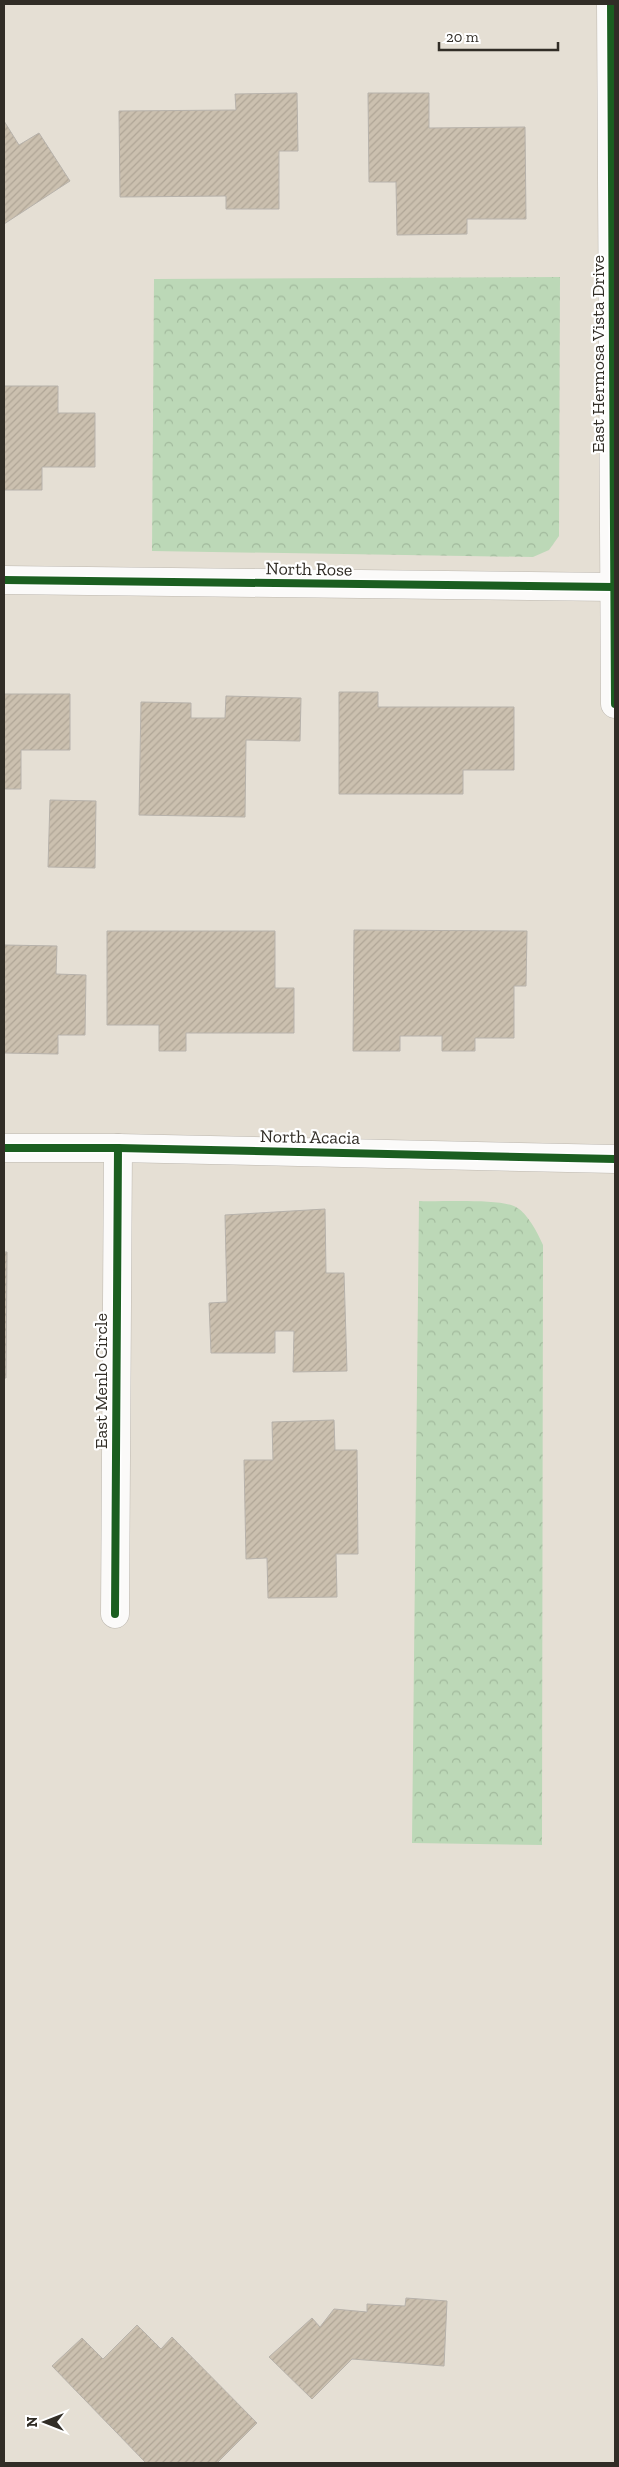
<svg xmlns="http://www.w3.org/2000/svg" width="619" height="2467" font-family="'Zilla Slab',serif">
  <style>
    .forest { fill: url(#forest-crowns) }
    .building { fill: url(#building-hatch); stroke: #b7b2ab }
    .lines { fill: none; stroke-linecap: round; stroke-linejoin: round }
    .minor-casing { stroke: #bcb7af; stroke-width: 29 }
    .tertiary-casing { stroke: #bcb7af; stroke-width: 29 }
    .minor { stroke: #fbfaf9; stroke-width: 28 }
    .tertiary { stroke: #fbfaf9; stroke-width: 28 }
    .cycleway-casing { stroke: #fff; stroke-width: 11 }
    .cycleway { stroke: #1b5e20; stroke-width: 8 }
    .labels { text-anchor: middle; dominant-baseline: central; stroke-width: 4.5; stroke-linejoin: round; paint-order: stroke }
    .street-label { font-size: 18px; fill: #312d26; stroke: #fff }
  </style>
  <defs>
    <pattern id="forest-crowns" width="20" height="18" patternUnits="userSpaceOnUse" patternTransform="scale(1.25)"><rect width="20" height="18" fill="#bcd8b7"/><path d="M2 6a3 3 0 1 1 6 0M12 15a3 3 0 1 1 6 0" fill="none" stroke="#a2ba9d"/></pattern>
    <pattern id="building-hatch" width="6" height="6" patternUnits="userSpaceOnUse" patternTransform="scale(1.25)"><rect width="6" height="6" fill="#cbc0af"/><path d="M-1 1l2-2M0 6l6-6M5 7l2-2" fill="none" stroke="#afa596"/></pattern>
  </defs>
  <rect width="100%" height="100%" fill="#e5dfd4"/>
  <g class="forest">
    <polygon points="560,277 559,536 549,550 533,557 152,551 154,279"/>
    <path d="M419 1201C438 1202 501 1198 516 1207 528 1214 537 1232 543 1245L542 1845 412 1843Z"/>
  </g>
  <g class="building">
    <polygon points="297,93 298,151 279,151 279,209 226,209 226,196 120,197 119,111 236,110 235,94"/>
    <polygon points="368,93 429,93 429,128 525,127 526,219 467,219 467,234 397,235 396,182 369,182"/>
    <polygon points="4,121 19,145 39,133 70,181 4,224"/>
    <polygon points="4,386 58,386 58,413 95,413 95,467 42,467 42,490 4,490"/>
    <polygon points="339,692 378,692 378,707 514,707 514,770 463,770 463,794 339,794"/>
    <polygon points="4,694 70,694 70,750 21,750 21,789 4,789"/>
    <polygon points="226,696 301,698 300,741 246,740 245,817 139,815 141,702 191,703 191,718 225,718"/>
    <polygon points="50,800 96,801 95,868 48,867"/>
    <polygon points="354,930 527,931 526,986 514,986 514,1038 475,1038 475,1051 442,1051 442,1036 400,1036 400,1051 353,1051"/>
    <polygon points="107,931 275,931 275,988 294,988 294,1033 186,1033 186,1051 159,1051 159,1025 107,1025"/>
    <polygon points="4,945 57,946 56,974 86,975 85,1035 58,1035 58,1054 4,1053"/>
    <polygon points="325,1209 326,1273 344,1273 347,1371 293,1372 294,1331 275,1331 275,1353 211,1353 209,1303 227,1302 225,1215"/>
    <polygon points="4,1252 7,1252 6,1378 4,1378"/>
    <polygon points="334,1420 335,1450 357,1450 358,1554 336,1554 337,1597 268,1598 267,1558 246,1559 244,1460 273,1460 272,1422"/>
    <polygon points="406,2298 447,2301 444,2366 352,2359 312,2399 269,2357 312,2318 320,2327 334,2309 367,2312 367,2304 405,2306"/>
    <polygon points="137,2325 161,2349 172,2337 257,2423 217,2463 146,2463 52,2366 82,2338 103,2359"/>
  </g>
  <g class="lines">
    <defs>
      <g id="minor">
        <polyline points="4,580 614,587"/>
        <polyline points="4,1148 118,1148 615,1159"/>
        <polyline points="115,1614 118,1148"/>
      </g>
      <polyline id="tertiary" points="611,4 615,704"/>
    </defs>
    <use href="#minor" class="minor-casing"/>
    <use href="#tertiary" class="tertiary-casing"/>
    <use href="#minor" class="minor"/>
    <use href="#tertiary" class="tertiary"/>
    <defs>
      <g id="cycleway">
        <polyline points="611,4 615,704"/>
        <polyline points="4,580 614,587"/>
        <polyline points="4,1148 118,1148 615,1159"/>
        <polyline points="115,1614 118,1148"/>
      </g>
    </defs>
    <use href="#cycleway" class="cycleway-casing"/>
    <use href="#cycleway" class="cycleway"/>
  </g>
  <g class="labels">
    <g class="street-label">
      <text transform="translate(598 354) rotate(-90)">East Hermosa Vista Drive</text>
      <text transform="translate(309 569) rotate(1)">North Rose</text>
      <text transform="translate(310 1137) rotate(1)">North Acacia</text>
      <text transform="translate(101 1381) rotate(-90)">East Menlo Circle</text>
    </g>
  </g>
  <rect width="619" height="2467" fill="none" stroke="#312d26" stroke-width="10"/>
  <g transform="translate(45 2422) rotate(270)" stroke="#ffffff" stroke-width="4" paint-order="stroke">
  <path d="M0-4L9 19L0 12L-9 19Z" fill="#312d26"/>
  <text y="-8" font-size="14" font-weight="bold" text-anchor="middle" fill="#312d26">N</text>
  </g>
  <path d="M439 42v8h119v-8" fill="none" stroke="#312d26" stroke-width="2.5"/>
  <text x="446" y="42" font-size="15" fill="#312d26" stroke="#ffffff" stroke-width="4" paint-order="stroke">20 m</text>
</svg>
